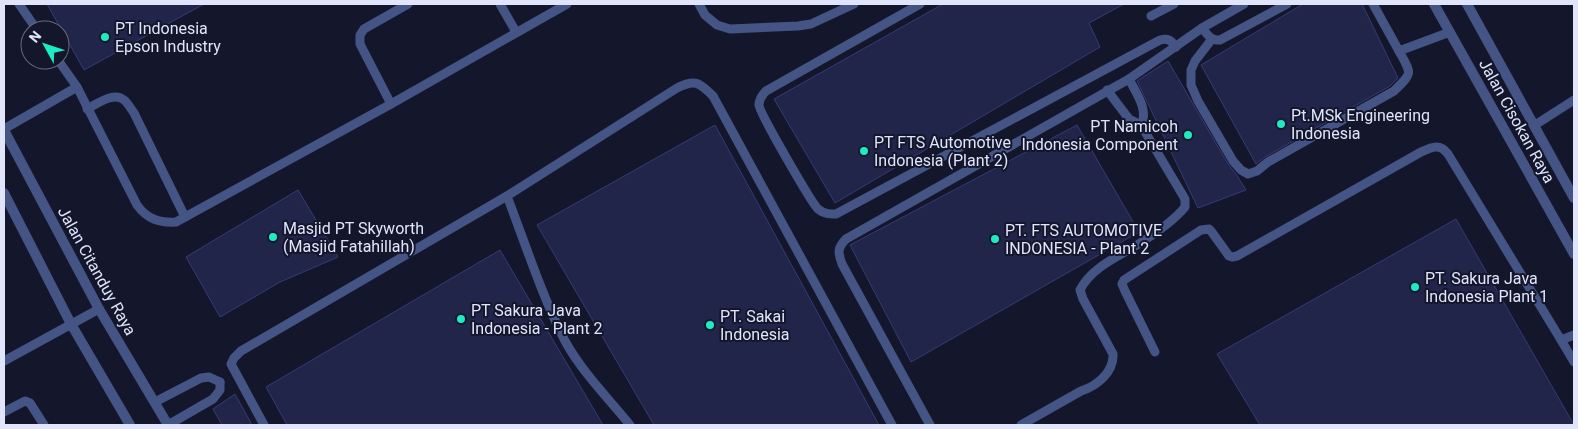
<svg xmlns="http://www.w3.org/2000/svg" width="1578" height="429" font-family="Roboto,sans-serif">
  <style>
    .building { fill: #22254a; stroke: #363b74 }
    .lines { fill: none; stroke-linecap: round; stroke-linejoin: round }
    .lane { stroke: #445485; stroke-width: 9 }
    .street { stroke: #445485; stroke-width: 10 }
    .poi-dot { fill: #1eebc4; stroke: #14172b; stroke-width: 2 }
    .labels { text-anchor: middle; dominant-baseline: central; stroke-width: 4; stroke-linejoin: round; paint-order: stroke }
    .poi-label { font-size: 16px; fill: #e0e5fc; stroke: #14172b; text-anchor: start }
    .street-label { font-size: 16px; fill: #e0e5fc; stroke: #14172b }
  </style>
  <rect width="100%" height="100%" fill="#14172b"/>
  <g class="building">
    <polygon points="47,4 204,4 84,70"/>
    <polygon points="943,4 1124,4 1089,23 1100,47 835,203 774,99"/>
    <polygon points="1303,4 1362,4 1398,78 1390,86 1265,157 1256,164 1201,65"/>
    <polygon points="1168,61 1228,164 1236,174 1246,190 1198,208 1137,81"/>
    <polygon points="715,125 879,425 654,425 537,225"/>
    <polygon points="1077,125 1139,232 911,362 850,245"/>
    <polygon points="298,190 338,257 280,282 220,317 186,257"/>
    <polygon points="1456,219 1574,425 1260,425 1217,354"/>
    <polygon points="500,250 603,425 287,425 266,387"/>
    <polygon points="235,394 252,425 222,425 213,409"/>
  </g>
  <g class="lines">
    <g class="lane">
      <polyline points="19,4 37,30"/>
      <polyline points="500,4 516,32"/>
      <polyline points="699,4 705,15 717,25 730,29 798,26 811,24 854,4"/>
      <path d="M920 4 766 91C762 95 759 99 759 105 759 112 811 202 818 209 824 214 829 214 836 214L1160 40C1168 38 1171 40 1176 47"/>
      <polyline points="1373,4 1399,51 1450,32"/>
      <polyline points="1151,16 1174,4"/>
      <path d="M1202 28C1207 34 1211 41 1220 40L1287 4"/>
      <path d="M1212 39 1195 61 1191 70V85L1198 101 1233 161 1241 170 1248 174 1257 171 1268 162 1394 91C1413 72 1412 75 1399 51"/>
      <polyline points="58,60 77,87"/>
      <path d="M1129 79C1136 93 1149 110 1141 125"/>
      <polyline points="391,104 360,44 360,35 364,29 408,4"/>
      <path d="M87 109C97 104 114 91 124 100 128 103 131 109 134 113L185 217"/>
      <polyline points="1535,125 1574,100"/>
      <path d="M4 129 77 87 137 205C147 219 159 223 176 222L391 104 567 4"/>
      <path d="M507 196C525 243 542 296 565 341 582 372 608 398 630 425"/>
      <polyline points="1574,335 1561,340 1574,362"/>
      <path d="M1155 352 1125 291 1122 284 1124 280 1201 230 1209 229 1211 231 1229 256 1232 257 1237 256 1421 152C1432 147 1440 143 1448 154L1561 340"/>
      <polyline points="4,361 99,309"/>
      <polyline points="155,402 201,378 209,377 220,382"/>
      <polyline points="4,412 25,401 30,403 44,425"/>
      <polyline points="168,425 213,399 220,390 220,382"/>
      <path d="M264 425 231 364 234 358 241 351 507 196 677 88C695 79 699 82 713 96L892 425"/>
      <path d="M930 425 842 264C838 253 837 248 846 239L1129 79 1202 28 1244 4"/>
      <path d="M1021 425 1081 391C1097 386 1114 372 1113 354L1083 299 1080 290C1091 268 1117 257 1137 245 1153 235 1173 222 1185 207V199L1141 125 1129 119 1107 90"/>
    </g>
    <g class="street">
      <polyline points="1434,4 1574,254"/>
      <polyline points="1467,4 1574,198"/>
      <polyline points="4,130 99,309 168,425"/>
      <polyline points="4,193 71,324 130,425"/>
    </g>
  </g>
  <g class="poi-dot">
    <circle cx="105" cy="37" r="5"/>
    <circle cx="1281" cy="124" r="5"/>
    <circle cx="1188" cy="135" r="5"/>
    <circle cx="864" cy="151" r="5"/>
    <circle cx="273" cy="237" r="5"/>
    <circle cx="995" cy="239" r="5"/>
    <circle cx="1415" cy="287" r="5"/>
    <circle cx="461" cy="319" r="5"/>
    <circle cx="710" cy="325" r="5"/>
  </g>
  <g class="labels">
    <g class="poi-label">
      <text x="115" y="28">PT Indonesia<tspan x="115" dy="18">Epson Industry</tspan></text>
      <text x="1291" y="115">Pt.MSk Engineering<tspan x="1291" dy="18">Indonesia</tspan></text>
      <text x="1178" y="126" text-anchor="end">PT Namicoh<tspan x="1178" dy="18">Indonesia Component</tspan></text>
      <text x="874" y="142">PT FTS Automotive<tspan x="874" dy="18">Indonesia (Plant 2)</tspan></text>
      <text x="283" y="228">Masjid PT Skyworth<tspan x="283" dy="18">(Masjid Fatahillah)</tspan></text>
      <text x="1005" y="230">PT. FTS AUTOMOTIVE<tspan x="1005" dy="18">INDONESIA - Plant 2</tspan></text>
      <text x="1425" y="278">PT. Sakura Java<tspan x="1425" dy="18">Indonesia Plant 1</tspan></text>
      <text x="471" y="310">PT Sakura Java<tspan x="471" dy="18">Indonesia - Plant 2</tspan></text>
      <text x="720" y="316">PT. Sakai<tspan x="720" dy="18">Indonesia</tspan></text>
    </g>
    <g class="street-label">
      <text transform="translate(1517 121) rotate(61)">Jalan Cisokan Raya</text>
      <text transform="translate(97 271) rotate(61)">Jalan Citanduy Raya</text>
    </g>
  </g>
  <rect width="1578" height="429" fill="none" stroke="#e0e5fc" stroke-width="10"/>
  <g transform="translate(45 45) rotate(310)"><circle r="24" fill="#14172b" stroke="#66697f"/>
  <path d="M0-4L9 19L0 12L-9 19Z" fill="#1eebc4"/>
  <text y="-8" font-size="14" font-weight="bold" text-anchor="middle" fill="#e0e5fc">N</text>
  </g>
</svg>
